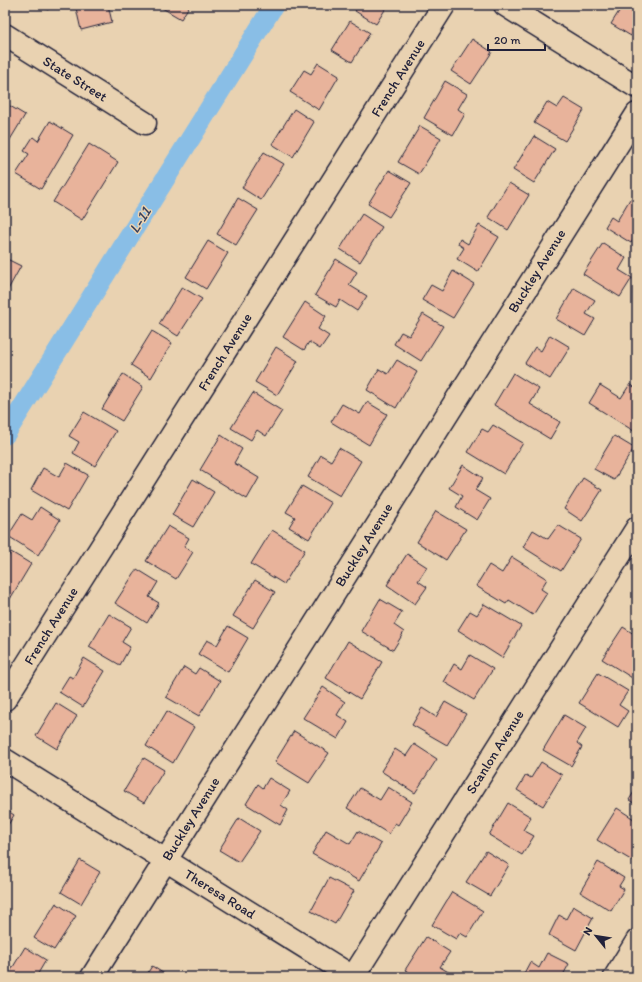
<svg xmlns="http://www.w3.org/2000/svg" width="642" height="982" font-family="Itim,sans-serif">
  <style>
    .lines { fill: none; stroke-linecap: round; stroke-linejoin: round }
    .canal { stroke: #89bee6; stroke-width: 20 }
    .building { fill: #e8b39b; stroke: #22223b }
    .minor-casing { stroke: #22223b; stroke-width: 25 }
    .minor { stroke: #e9d2b1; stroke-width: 22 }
    .labels { text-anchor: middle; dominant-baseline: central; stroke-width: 3; stroke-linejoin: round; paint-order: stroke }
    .street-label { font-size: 14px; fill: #22223b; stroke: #e9d2b1 }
    .water-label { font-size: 15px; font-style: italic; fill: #37415d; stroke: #e9d2b1 }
  </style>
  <rect width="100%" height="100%" fill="#e9d2b1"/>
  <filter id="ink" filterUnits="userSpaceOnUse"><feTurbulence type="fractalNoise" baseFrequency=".025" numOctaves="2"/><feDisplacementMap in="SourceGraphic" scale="8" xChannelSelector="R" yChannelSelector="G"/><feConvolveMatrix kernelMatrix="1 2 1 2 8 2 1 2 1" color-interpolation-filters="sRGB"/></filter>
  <g filter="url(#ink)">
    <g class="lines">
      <polyline class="canal" points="5,435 274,5"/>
    </g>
    <g class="building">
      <polygon points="40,5 51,5 48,10"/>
      <polygon points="84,5 108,5 112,22 81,30 76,8 85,6"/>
      <polygon points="157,5 190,5 181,19"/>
      <polygon points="359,5 388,5 376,24 355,11"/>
      <polygon points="623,5 637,5 637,27 631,36 611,24"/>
      <polygon points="350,21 370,33 352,62 332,50"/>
      <polygon points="472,39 492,52 471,84 451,71"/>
      <polygon points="318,63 339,76 319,110 290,92 304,70 311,74"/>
      <polygon points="445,81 467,94 458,109 465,114 453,135 424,118"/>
      <polygon points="564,98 584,110 565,141 534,123 547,102 557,108"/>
      <polygon points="5,103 25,115 5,148"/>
      <polygon points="294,109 314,122 293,157 272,144"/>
      <polygon points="50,121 73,135 41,189 16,174 29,154 24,151 33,137 38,141"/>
      <polygon points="420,126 441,138 419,174 398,162"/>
      <polygon points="534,136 555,149 534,183 513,170"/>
      <polygon points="89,144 118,162 82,220 53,202"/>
      <polygon points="264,152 284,164 261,200 242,188"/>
      <polygon points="389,170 411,183 389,217 368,204"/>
      <polygon points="509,183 529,195 508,230 488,217"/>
      <polygon points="238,198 258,210 236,245 217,234"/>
      <polygon points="630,199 637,203 637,234 631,243 605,227 611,217 617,221"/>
      <polygon points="362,214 382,227 360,262 340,249"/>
      <polygon points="5,222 10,225 5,235"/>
      <polygon points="479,225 499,237 478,272 457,259 464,248 458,244 460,239 468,244"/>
      <polygon points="208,241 228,253 206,289 186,277"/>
      <polygon points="603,243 626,258 619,270 632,278 620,297 583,274"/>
      <polygon points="5,258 21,266 5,295"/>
      <polygon points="336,259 357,272 349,285 367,296 357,311 340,300 336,307 315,295"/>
      <polygon points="453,271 474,284 453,318 422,300 431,285 442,291"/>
      <polygon points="182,287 202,299 178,336 159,324"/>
      <polygon points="574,288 595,300 586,314 595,319 585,336 556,319"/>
      <polygon points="305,302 326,316 318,329 329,336 320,349 309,342 304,350 283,337"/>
      <polygon points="423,314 443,326 421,361 394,344 401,332 409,336"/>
      <polygon points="152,331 172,343 151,378 131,365"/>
      <polygon points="550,335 570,347 550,379 525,363 535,347 541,351"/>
      <polygon points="276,347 298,361 277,395 255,382"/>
      <polygon points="397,360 417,372 396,408 367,390 379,369 388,374"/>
      <polygon points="513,373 539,389 530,404 560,422 550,439 494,405"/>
      <polygon points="123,374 143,387 122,421 102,409"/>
      <polygon points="630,384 637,389 637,433 589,403 600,385 621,398"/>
      <polygon points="253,393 282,411 266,436 257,430 251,440 231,428"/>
      <polygon points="367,402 387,414 369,445 331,422 342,404 360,414"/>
      <polygon points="84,412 116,431 95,466 73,453 79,442 69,436"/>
      <polygon points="493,425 523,443 504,474 468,452 482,429 488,432"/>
      <polygon points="221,435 242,449 234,463 259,478 247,499 200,470"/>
      <polygon points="614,436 634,448 614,480 594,469"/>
      <polygon points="339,448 361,461 340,496 308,477 321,455 331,461"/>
      <polygon points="67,463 88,475 67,511 31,490 43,468 59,477"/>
      <polygon points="463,465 483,478 475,490 490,499 477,520 456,507 462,496 449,488"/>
      <polygon points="583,478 602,490 582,521 564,509"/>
      <polygon points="193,479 214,492 193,527 172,515"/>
      <polygon points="302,486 331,503 309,539 289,527 295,517 286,512"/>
      <polygon points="40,507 60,520 38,555 8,536 22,514 32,520"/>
      <polygon points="436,511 466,529 446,560 417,542"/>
      <polygon points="558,525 581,539 561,571 523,547 533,530 548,539"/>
      <polygon points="168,526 189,538 184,547 193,552 176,579 146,561"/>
      <polygon points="272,530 305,550 284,584 251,564"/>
      <polygon points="11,552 31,564 10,599 5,596 5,562"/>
      <polygon points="407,554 427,567 418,581 427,587 415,604 387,585"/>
      <polygon points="512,557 547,579 541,589 547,593 533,615 509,600 506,604 476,586 489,565 502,573"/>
      <polygon points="137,569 158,582 149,597 159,603 147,623 115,603"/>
      <polygon points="255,580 275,592 253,628 233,616"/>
      <polygon points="380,599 402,612 394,625 404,632 393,650 361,631"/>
      <polygon points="484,604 521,626 502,658 458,630 470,611 477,615"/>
      <polygon points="109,614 131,627 122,642 130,647 120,665 89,647"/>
      <polygon points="228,626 248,638 228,672 198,654 207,640 217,645"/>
      <polygon points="623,627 637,636 637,650 632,658 637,661 637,681 602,659"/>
      <polygon points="348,641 382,662 360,699 326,678"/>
      <polygon points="470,655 493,669 474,700 444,682 454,664 462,669"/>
      <polygon points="84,658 105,671 83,707 59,692 69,676 73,678"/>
      <polygon points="184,667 195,674 199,668 220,681 199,716 166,697"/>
      <polygon points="598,673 628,691 619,705 628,711 618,727 579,703"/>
      <polygon points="323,687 345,702 337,715 348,722 338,739 303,718"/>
      <polygon points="445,702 466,714 447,745 412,725 422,708 436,717"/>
      <polygon points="56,703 77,716 57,749 36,736"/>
      <polygon points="167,711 194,727 173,763 146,746"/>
      <polygon points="564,715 586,728 577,743 582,747 571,766 543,750"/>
      <polygon points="294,731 329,753 309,783 275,762"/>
      <polygon points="414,744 437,759 415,793 381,771 395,749 406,756"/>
      <polygon points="144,758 164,770 144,803 124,791"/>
      <polygon points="541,762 562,775 543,806 517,790 526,775 531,778"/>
      <polygon points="269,778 290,791 281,805 288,810 280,825 246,804 258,784 263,788"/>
      <polygon points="388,787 412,802 398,825 395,823 389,834 347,808 360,788 380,800"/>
      <polygon points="637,787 637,805 629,800"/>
      <polygon points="508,803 531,817 523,830 534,836 522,855 489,835"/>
      <polygon points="617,808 637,821 637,861 636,863 597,840"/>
      <polygon points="5,809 14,815 5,830"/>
      <polygon points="239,818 260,831 239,862 219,850"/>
      <polygon points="326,830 350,844 358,831 381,844 359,881 312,854"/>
      <polygon points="486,851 509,865 490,896 466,882"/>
      <polygon points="80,860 100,872 81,904 61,892"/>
      <polygon points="598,862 624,878 619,886 624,889 611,911 580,892"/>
      <polygon points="329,878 354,891 335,924 311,911"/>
      <polygon points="452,892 483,911 467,937 460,933 456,939 432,925"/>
      <polygon points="56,903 76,916 54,950 34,938"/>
      <polygon points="573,906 593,918 576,950 549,935 559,915 566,919"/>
      <polygon points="426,937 450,952 440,967 450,973 447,977 417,977 405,970"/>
      <polygon points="25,947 46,960 36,977 7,977"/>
      <polygon points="547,953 569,964 562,977 522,977 530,962 539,968"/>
      <polygon points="152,966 169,977 145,977"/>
    </g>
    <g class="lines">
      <defs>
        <g id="minor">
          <polyline points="505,5 637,87"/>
          <polyline points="5,35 145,123"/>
          <polyline points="5,699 444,5"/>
          <polyline points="5,760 353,977"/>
          <polyline points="92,977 637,114"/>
          <polyline points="353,977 637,528"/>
          <polyline points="615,977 637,941"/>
        </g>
      </defs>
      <use href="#minor" class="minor-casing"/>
      <use href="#minor" class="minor"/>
    </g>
  </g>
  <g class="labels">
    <g class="street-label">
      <text transform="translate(398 78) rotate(-58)">French Avenue</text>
      <text transform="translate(75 79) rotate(32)">State Street</text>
      <text transform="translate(537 271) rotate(-58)">Buckley Avenue</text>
      <text transform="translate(225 352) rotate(-58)">French Avenue</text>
      <text transform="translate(364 545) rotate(-58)">Buckley Avenue</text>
      <text transform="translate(51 626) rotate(-58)">French Avenue</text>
      <text transform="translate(495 752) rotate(-58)">Scanlon Avenue</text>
      <text transform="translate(191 819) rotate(-58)">Buckley Avenue</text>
      <text transform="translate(220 894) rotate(32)">Theresa Road</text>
    </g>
    <g class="water-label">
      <text transform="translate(140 220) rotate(-58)">L-11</text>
    </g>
  </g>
  <rect width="642" height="982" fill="none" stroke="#e9d2b1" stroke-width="20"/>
  <rect x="10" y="10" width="622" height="962" fill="none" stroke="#22223b" stroke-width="1.5" filter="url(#ink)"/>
  <g transform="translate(596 936) rotate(300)" stroke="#e9d2b1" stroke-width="3" paint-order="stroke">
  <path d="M0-3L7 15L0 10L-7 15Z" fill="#22223b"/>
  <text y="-6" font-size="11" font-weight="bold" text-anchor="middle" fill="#22223b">N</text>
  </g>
  <path d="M488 44v6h57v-6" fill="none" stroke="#22223b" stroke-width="2"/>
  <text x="494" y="44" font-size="12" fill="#22223b" stroke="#e9d2b1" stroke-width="3" paint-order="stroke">20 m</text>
</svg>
